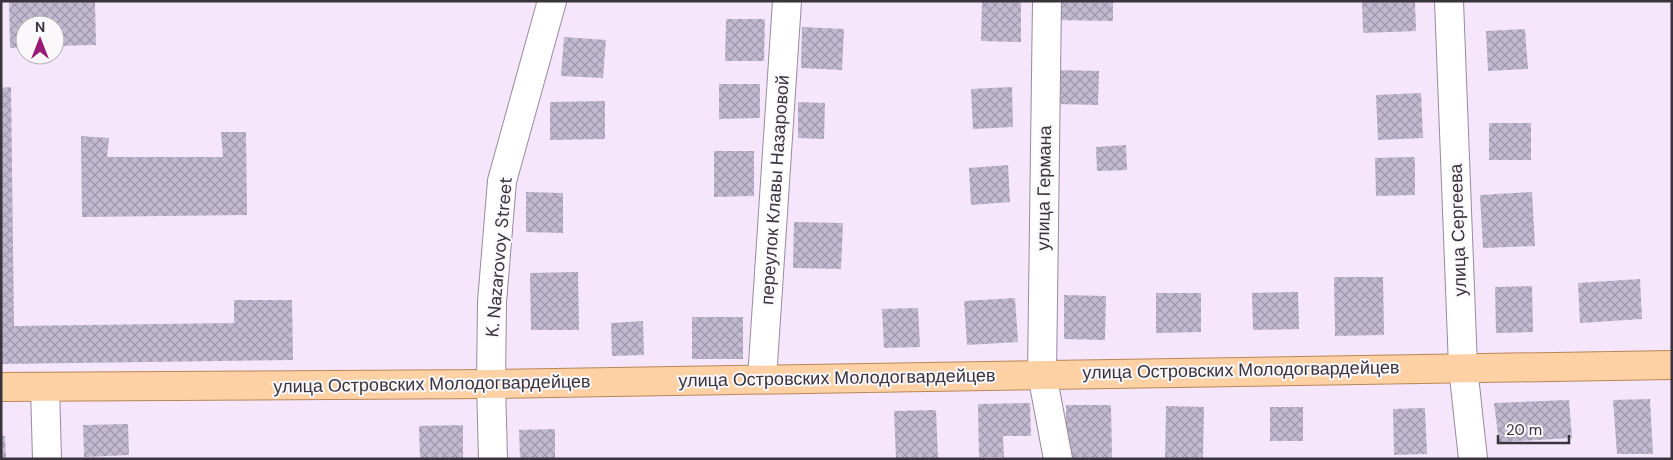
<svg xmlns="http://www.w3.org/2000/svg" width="1673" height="460" font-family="'DM Sans',sans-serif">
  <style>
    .building { fill: url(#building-cross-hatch) }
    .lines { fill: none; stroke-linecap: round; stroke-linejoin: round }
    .minor-casing { stroke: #988a9d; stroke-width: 30 }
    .major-casing { stroke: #b98658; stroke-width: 30 }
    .minor { stroke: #fff; stroke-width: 28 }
    .major { stroke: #fed1a4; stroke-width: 28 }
    .labels { text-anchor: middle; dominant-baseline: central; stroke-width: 4; stroke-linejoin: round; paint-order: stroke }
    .street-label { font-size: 18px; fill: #39333c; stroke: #fbf8fc }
  </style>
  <defs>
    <pattern id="building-cross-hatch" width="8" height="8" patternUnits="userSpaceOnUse" patternTransform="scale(1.25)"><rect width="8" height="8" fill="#c2bad1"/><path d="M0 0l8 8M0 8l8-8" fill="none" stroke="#9f98ab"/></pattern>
  </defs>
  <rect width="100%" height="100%" fill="#f5e6fb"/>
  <g class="building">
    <polygon points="9,1 95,1 96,45 55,46 55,25 25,25 25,47 10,48"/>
    <polygon points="982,1 1021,1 1021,42 981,41"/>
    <polygon points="1055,1 1113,1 1113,21 1054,20"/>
    <polygon points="1362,1 1415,1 1416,31 1363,33"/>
    <polygon points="726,19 765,19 764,61 725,61"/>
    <polygon points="802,27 844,29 842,70 801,68"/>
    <polygon points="1525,29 1528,69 1488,71 1486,31"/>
    <polygon points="564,37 606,40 603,78 561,76"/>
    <polygon points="1058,70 1099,71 1098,105 1057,104"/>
    <polygon points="719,84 760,84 760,118 719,119"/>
    <polygon points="11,87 14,326 234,323 234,300 292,300 293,360 1,364 1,88"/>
    <polygon points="1012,87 1013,127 973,129 971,89"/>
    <polygon points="1421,93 1423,138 1378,140 1376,95"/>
    <polygon points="605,101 605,139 550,140 550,102"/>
    <polygon points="798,102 825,103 824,139 798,138"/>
    <rect x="1489" y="123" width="42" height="37"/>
    <polygon points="221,132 246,132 247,215 82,217 81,136 109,138 107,157 223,157"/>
    <polygon points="1126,145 1127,170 1097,171 1096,147"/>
    <polygon points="714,151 754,151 754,196 714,197"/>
    <polygon points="1415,157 1415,195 1376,196 1375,158"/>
    <polygon points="1008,165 1010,202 971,205 969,168"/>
    <polygon points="526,192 563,193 563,233 526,232"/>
    <polygon points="1532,192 1535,246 1483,248 1480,195"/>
    <polygon points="794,222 843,223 841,269 793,268"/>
    <polygon points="578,272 579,330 531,330 530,273"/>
    <polygon points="1334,277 1383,277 1384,335 1335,336"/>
    <polygon points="1640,279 1642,319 1580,323 1578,283"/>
    <polygon points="1532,286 1533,332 1496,333 1495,287"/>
    <polygon points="1298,292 1299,329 1253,330 1252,293"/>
    <polygon points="1156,293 1201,293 1201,332 1156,333"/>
    <polygon points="1064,295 1106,296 1105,340 1064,339"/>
    <polygon points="1015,298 1018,342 967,345 964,301"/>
    <polygon points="918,308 920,347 884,348 882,309"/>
    <rect x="692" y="317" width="51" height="42"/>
    <polygon points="643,321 644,355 612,356 611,323"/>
    <polygon points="1650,399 1653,454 1617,454 1613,400"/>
    <polygon points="1569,400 1572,438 1499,442 1494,403"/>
    <polygon points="1030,403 1031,436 1003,436 1004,457 979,457 978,404"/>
    <polygon points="1066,405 1111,405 1112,458 1066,459"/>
    <polygon points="1166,406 1204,407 1203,459 1165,459"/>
    <rect x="1270" y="407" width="33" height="34"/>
    <polygon points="1425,408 1427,454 1394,455 1393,409"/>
    <polygon points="936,410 938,459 896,459 894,411"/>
    <polygon points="128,424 129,455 84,457 83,425"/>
    <polygon points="463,425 463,459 420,459 419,426"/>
    <polygon points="555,429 555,459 520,459 519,430"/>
    <polygon points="1,436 5,436 6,459 1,459"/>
  </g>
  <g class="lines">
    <defs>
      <g id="minor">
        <polyline points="1047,1 1042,374 1058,459"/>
        <polyline points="1449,1 1463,367 1473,459"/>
        <polyline points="762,379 787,1"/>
        <polyline points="45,387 47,459"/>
        <polyline points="493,459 491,384 492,302 502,181 552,1"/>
      </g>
      <polyline id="major" points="1,387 491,384 1672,365"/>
    </defs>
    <use href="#minor" class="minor-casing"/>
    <use href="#major" class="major-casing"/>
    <use href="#minor" class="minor"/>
    <use href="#major" class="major"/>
  </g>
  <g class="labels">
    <g class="street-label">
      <text transform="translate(1044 188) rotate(-89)">улица Германа</text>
      <text transform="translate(775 190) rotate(-86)">переулок Клавы Назаровой</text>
      <text transform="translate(1458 230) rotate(-92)">улица Сергеева</text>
      <text transform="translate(499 257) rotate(-85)">K. Nazarovoy Street</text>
      <text transform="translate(1241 370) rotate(-1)">улица Островских Молодогвардейцев</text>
      <text transform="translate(837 378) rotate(-1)">улица Островских Молодогвардейцев</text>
      <text transform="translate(432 384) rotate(-1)">улица Островских Молодогвардейцев</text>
    </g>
  </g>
  <rect width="1673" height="460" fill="none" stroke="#39333c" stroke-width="5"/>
  <g transform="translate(40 40)"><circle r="24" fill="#fbf8fc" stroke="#ada9af"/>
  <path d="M0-4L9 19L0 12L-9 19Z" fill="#981a72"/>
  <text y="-8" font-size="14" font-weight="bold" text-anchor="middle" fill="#39333c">N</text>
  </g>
  <path d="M1498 435v8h71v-8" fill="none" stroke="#39333c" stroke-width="2.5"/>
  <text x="1506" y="435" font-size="15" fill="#39333c" stroke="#fbf8fc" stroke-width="4" paint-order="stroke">20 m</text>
</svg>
